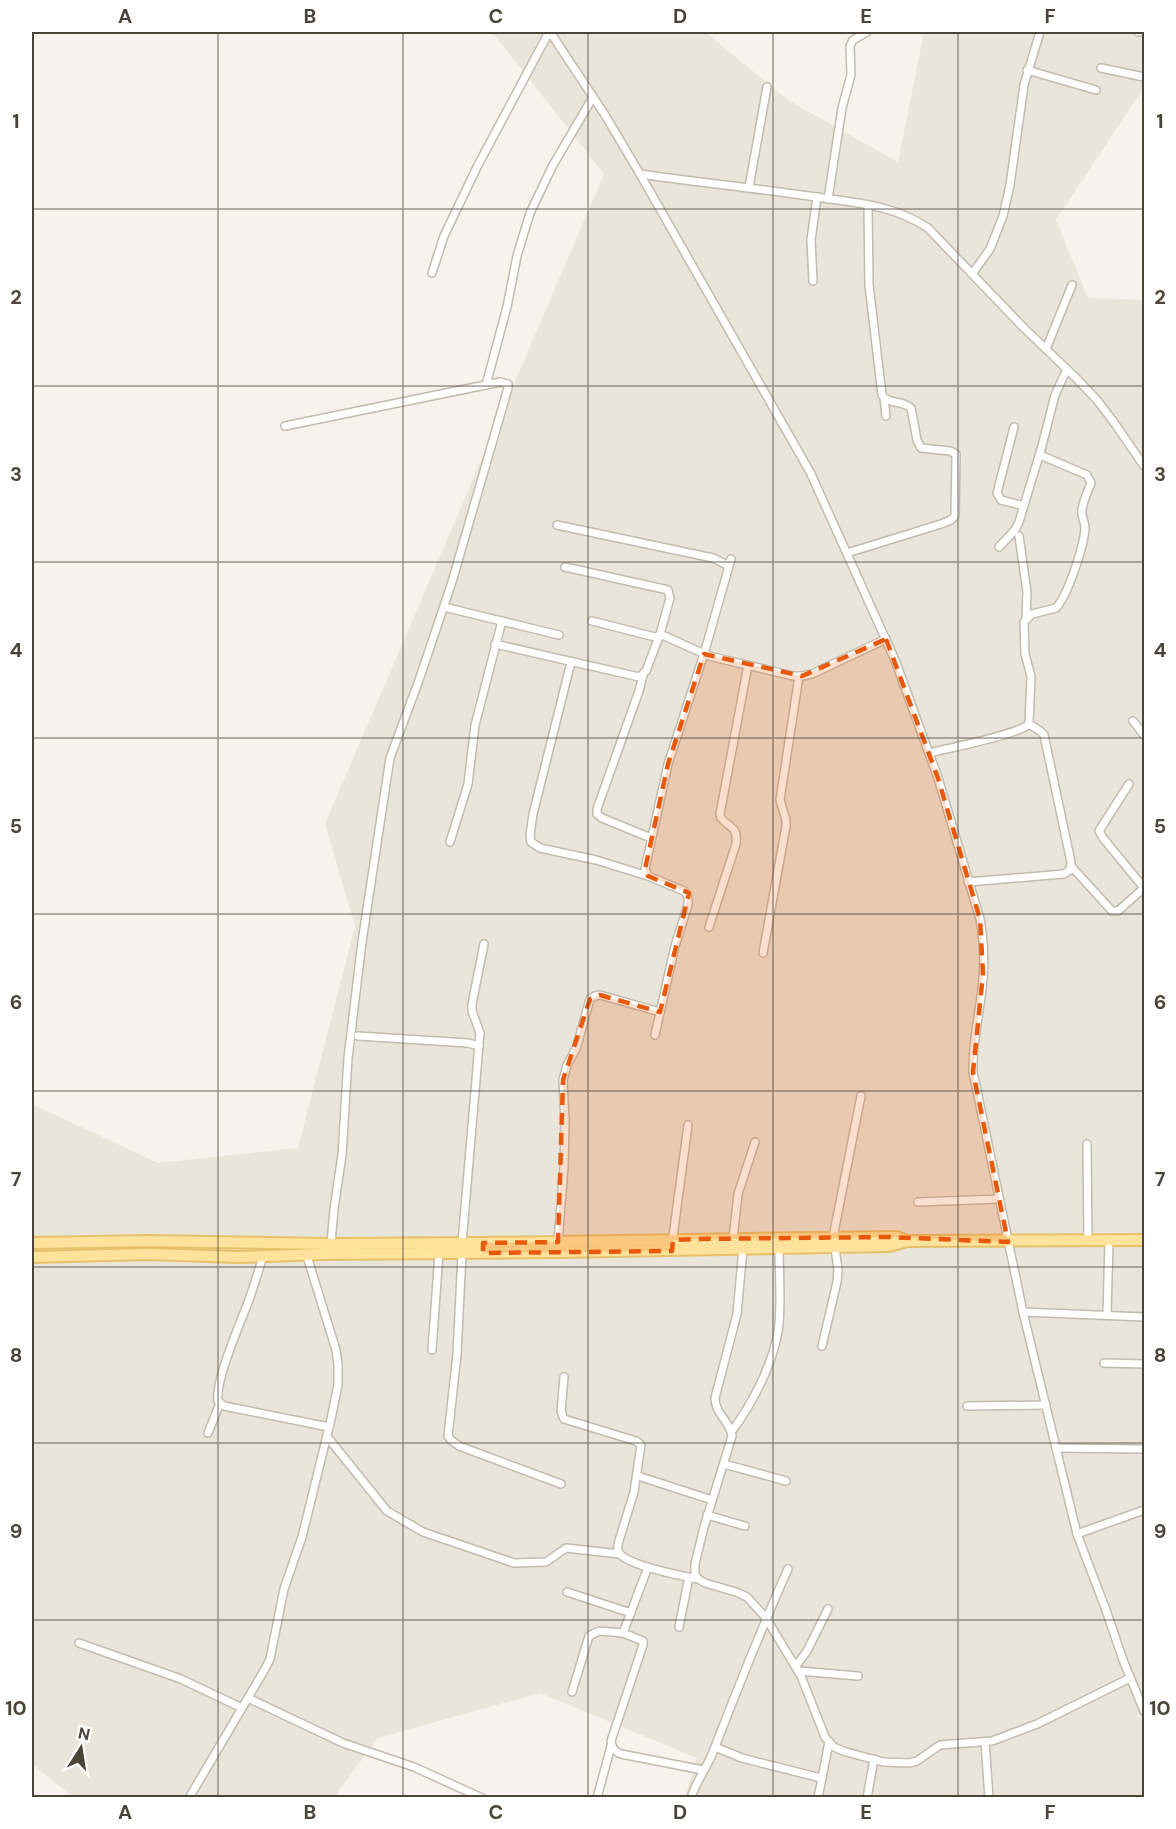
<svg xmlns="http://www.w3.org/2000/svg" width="1176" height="1829" font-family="'DM Sans',sans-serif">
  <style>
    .residential { fill: #eae5da }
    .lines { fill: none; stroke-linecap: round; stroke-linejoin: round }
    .street-casing { stroke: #c2bbae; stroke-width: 10 }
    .primary-casing { stroke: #e6c16a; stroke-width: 14 }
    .street { stroke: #fff; stroke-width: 7 }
    .primary { stroke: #ffe39c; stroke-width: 10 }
    .marked { fill: #e8590c; fill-opacity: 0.2; stroke: #e8590c; stroke-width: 4.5; stroke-dasharray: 12 8; stroke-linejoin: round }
    .grid { fill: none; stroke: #4b4439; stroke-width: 1.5; stroke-opacity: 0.55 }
    .neatline { fill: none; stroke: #4b4439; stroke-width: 2 }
    .grid-label { font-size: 20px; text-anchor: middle; font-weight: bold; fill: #4b4439 }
  </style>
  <rect width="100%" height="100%" fill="#f6f3ec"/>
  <polygon class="residential" points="492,32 705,32 788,100 898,162 924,32 1144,32 1144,87 1056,220 1088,298 1144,300 1144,1797 685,1797 697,1758 540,1693 378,1738 334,1797 73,1797 32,1764 32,1104 158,1163 298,1148 355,926 325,824 604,174"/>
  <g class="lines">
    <defs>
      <g id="street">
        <path d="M550 32 605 115 640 174 810 472 895 660 938 778 980 919C984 942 985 965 982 989 979 1016 972 1044 973 1072L1023 1312 1077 1534 1106 1610 1123 1660 1144 1711"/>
        <polyline points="1138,32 1144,32"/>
        <polyline points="1101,68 1144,77"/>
        <polyline points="1027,70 1096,90"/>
        <path d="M640 174C696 182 753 188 809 196 851 202 892 204 928 228L1022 326 1076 378 1097 400 1113 421 1144 466"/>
        <polyline points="749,187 767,87"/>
        <polyline points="828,199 842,108 851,75 850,46 853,40 867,32"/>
        <polyline points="432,273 444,236 477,167 549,32"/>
        <polyline points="972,274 990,249 1003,216 1010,185 1024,85 1040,32"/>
        <polyline points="813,281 811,240 817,197"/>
        <polyline points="1046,349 1072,285"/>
        <polyline points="486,385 507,307 517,256 530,213 553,165 593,97"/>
        <polyline points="884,398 886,416"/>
        <polyline points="285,426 500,382 508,384 508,388 452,582 418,683 390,758 362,942 354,1008 348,1058 342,1155 334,1209 331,1244"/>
        <polyline points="1014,427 997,493 1001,500 1024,506"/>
        <polyline points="557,525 713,558 729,566"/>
        <polyline points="1019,536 1027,592 1026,619"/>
        <polyline points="999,547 1015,530 1019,522 1042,446 1055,395 1067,369"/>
        <path d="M847 553 941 524 951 520 955 516 956 454 950 451 921 448 917 440 911 408C903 400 889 405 882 395L869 285 868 205"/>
        <polyline points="565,567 668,590 670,598 660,634"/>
        <polyline points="444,607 559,635"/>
        <polyline points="592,621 659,638"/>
        <polyline points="495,644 639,677 646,671 660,634 709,656 793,676 802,676 812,674 886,639"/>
        <polyline points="571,662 533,814 530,835 531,842 540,848 596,860 648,876"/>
        <polyline points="643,675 639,691 597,809 597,814 602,818 651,838"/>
        <polyline points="1133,721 1144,735"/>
        <path d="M929 753C948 748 1018 735 1029 724L1031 676 1025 654 1024 622 1032 614 1056 608C1068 595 1084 546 1085 528 1085 522 1081 516 1082 510 1083 501 1088 491 1091 483L1087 475 1040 455"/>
        <polyline points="1129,784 1099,831 1103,838 1144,888"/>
        <polyline points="450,842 468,784 475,725 502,621"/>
        <polyline points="1071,866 1112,911 1118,911 1144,888"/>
        <polyline points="968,882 1064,874 1070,870 1071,862 1044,735 1040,731 1029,724"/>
        <path d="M709 927 736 844C738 827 731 829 721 818L720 814 748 665"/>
        <polyline points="763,953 786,826 786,820 780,800 799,676"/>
        <path d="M655 1035 675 946 688 905C688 899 689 896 684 891L648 876 645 869 668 764 704 654 731 559"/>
        <polyline points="358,1036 468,1043 479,1046"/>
        <polyline points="1087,1144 1088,1241"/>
        <polyline points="918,1202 999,1199"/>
        <polyline points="833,1237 861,1096"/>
        <polyline points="733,1239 738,1194 755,1142"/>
        <polyline points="558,1242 564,1167 565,1121 563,1080 567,1065 576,1049 590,999 595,996 600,995 660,1012"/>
        <polyline points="462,1243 480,1033 472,1011 472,1004 484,944"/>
        <polyline points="672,1244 688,1125"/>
        <path d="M743 1249 737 1314 715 1398C715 1414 730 1421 732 1436L704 1527 695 1564V1574L698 1579 705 1583 736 1592 747 1597 766 1618 801 1676 825 1737 834 1747 843 1751 883 1762 909 1763 917 1761 940 1745 992 1741 1037 1724 1130 1678"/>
        <polyline points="462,1254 457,1354 448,1436 451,1440 459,1446 561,1484"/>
        <path d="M263 1256C259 1269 255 1283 250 1297 242 1320 215 1379 218 1401L224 1406 329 1427"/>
        <polyline points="1023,1312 1144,1317"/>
        <polyline points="1107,1315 1109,1241"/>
        <polyline points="822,1346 837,1282 838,1270 835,1248"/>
        <polyline points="432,1350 439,1253"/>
        <polyline points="1104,1363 1144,1364"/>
        <path d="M564 1377 561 1411 564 1419 636 1441 641 1445 634 1492 618 1544C618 1548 617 1550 619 1553 627 1565 682 1576 698 1579"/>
        <polyline points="967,1406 1046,1405"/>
        <path d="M732 1431C752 1404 772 1366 778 1332 782 1308 779 1273 779 1249"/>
        <polyline points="208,1433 220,1403"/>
        <polyline points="329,1439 387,1511 423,1532 514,1563 546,1562 566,1548 620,1554"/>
        <polyline points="1056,1448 1144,1449"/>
        <polyline points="724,1464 786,1481"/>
        <polyline points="638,1476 712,1500"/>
        <polyline points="707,1515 745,1526"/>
        <polyline points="1077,1534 1144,1510"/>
        <polyline points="567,1592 631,1613"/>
        <polyline points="679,1627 689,1577"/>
        <path d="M623 1633 643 1641V1645L611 1741C612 1748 614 1751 621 1754L703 1770"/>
        <polyline points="79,1643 181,1679 242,1708"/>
        <polyline points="796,1666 807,1651 828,1609"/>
        <polyline points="799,1671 858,1676"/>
        <polyline points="572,1692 589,1636 599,1631 623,1633 648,1567"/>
        <polyline points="248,1698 343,1743 414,1767 482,1798"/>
        <polyline points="985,1742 989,1798"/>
        <polyline points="715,1747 742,1758 821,1778"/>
        <polyline points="189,1798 265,1669 270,1659 284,1589 302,1537 331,1419 338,1385 338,1365 336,1350 306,1253"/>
        <polyline points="597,1798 611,1746"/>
        <path d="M691 1798C696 1781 707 1768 713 1752 737 1690 761 1629 788 1569"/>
        <polyline points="818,1798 829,1742"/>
        <polyline points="867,1798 874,1759"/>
      </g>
      <g id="primary">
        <polyline points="32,1243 148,1241 331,1244 483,1243 888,1237 897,1237 907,1241 1144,1240"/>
        <polyline points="32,1257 148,1254 239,1257 324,1254 558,1252 889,1246 907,1241"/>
      </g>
    </defs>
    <use href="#street" class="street-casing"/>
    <use href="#primary" class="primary-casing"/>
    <use href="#street" class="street"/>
    <use href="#primary" class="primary"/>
  </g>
  <path class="marked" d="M886 639 938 778 980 919 983 974 973 1072 1008 1242 888 1237 695 1239 673 1240 672 1251 483 1253V1243L558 1242 563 1080 590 999 600 995 660 1012 689 893 648 876 645 869 668 764 704 654 802 676Z"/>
  <path class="grid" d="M218 32V1798M403 32V1798M588 32V1798M773 32V1798M958 32V1798M32 209H1144M32 386H1144M32 562H1144M32 738H1144M32 914H1144M32 1091H1144M32 1267H1144M32 1443H1144M32 1620H1144"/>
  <rect width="1176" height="1829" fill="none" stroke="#ffffff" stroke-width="66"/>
  <g transform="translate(81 1748) rotate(12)" stroke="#ffffff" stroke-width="4.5" paint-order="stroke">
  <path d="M0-4.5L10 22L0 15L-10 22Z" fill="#4b4439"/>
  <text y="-9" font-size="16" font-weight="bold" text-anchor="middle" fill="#4b4439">N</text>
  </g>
  <rect x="33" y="33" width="1110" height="1763" class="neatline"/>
  <g class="grid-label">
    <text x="125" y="23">A</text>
    <text x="310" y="23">B</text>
    <text x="496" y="23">C</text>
    <text x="680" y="23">D</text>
    <text x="866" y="23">E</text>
    <text x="1050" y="23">F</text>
    <text x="16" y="128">1</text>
    <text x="1160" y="128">1</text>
    <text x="16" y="304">2</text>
    <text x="1160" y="304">2</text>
    <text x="16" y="481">3</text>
    <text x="1160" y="481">3</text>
    <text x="16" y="657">4</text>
    <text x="1160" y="657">4</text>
    <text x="16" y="833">5</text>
    <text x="1160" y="833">5</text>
    <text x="16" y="1009">6</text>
    <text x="1160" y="1009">6</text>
    <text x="16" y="1186">7</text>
    <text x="1160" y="1186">7</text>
    <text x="16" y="1362">8</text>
    <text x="1160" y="1362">8</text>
    <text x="16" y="1538">9</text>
    <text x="1160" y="1538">9</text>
    <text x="16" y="1715">10</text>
    <text x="1160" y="1715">10</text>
    <text x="125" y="1819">A</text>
    <text x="310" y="1819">B</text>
    <text x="496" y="1819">C</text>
    <text x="680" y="1819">D</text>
    <text x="866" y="1819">E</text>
    <text x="1050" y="1819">F</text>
  </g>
</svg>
